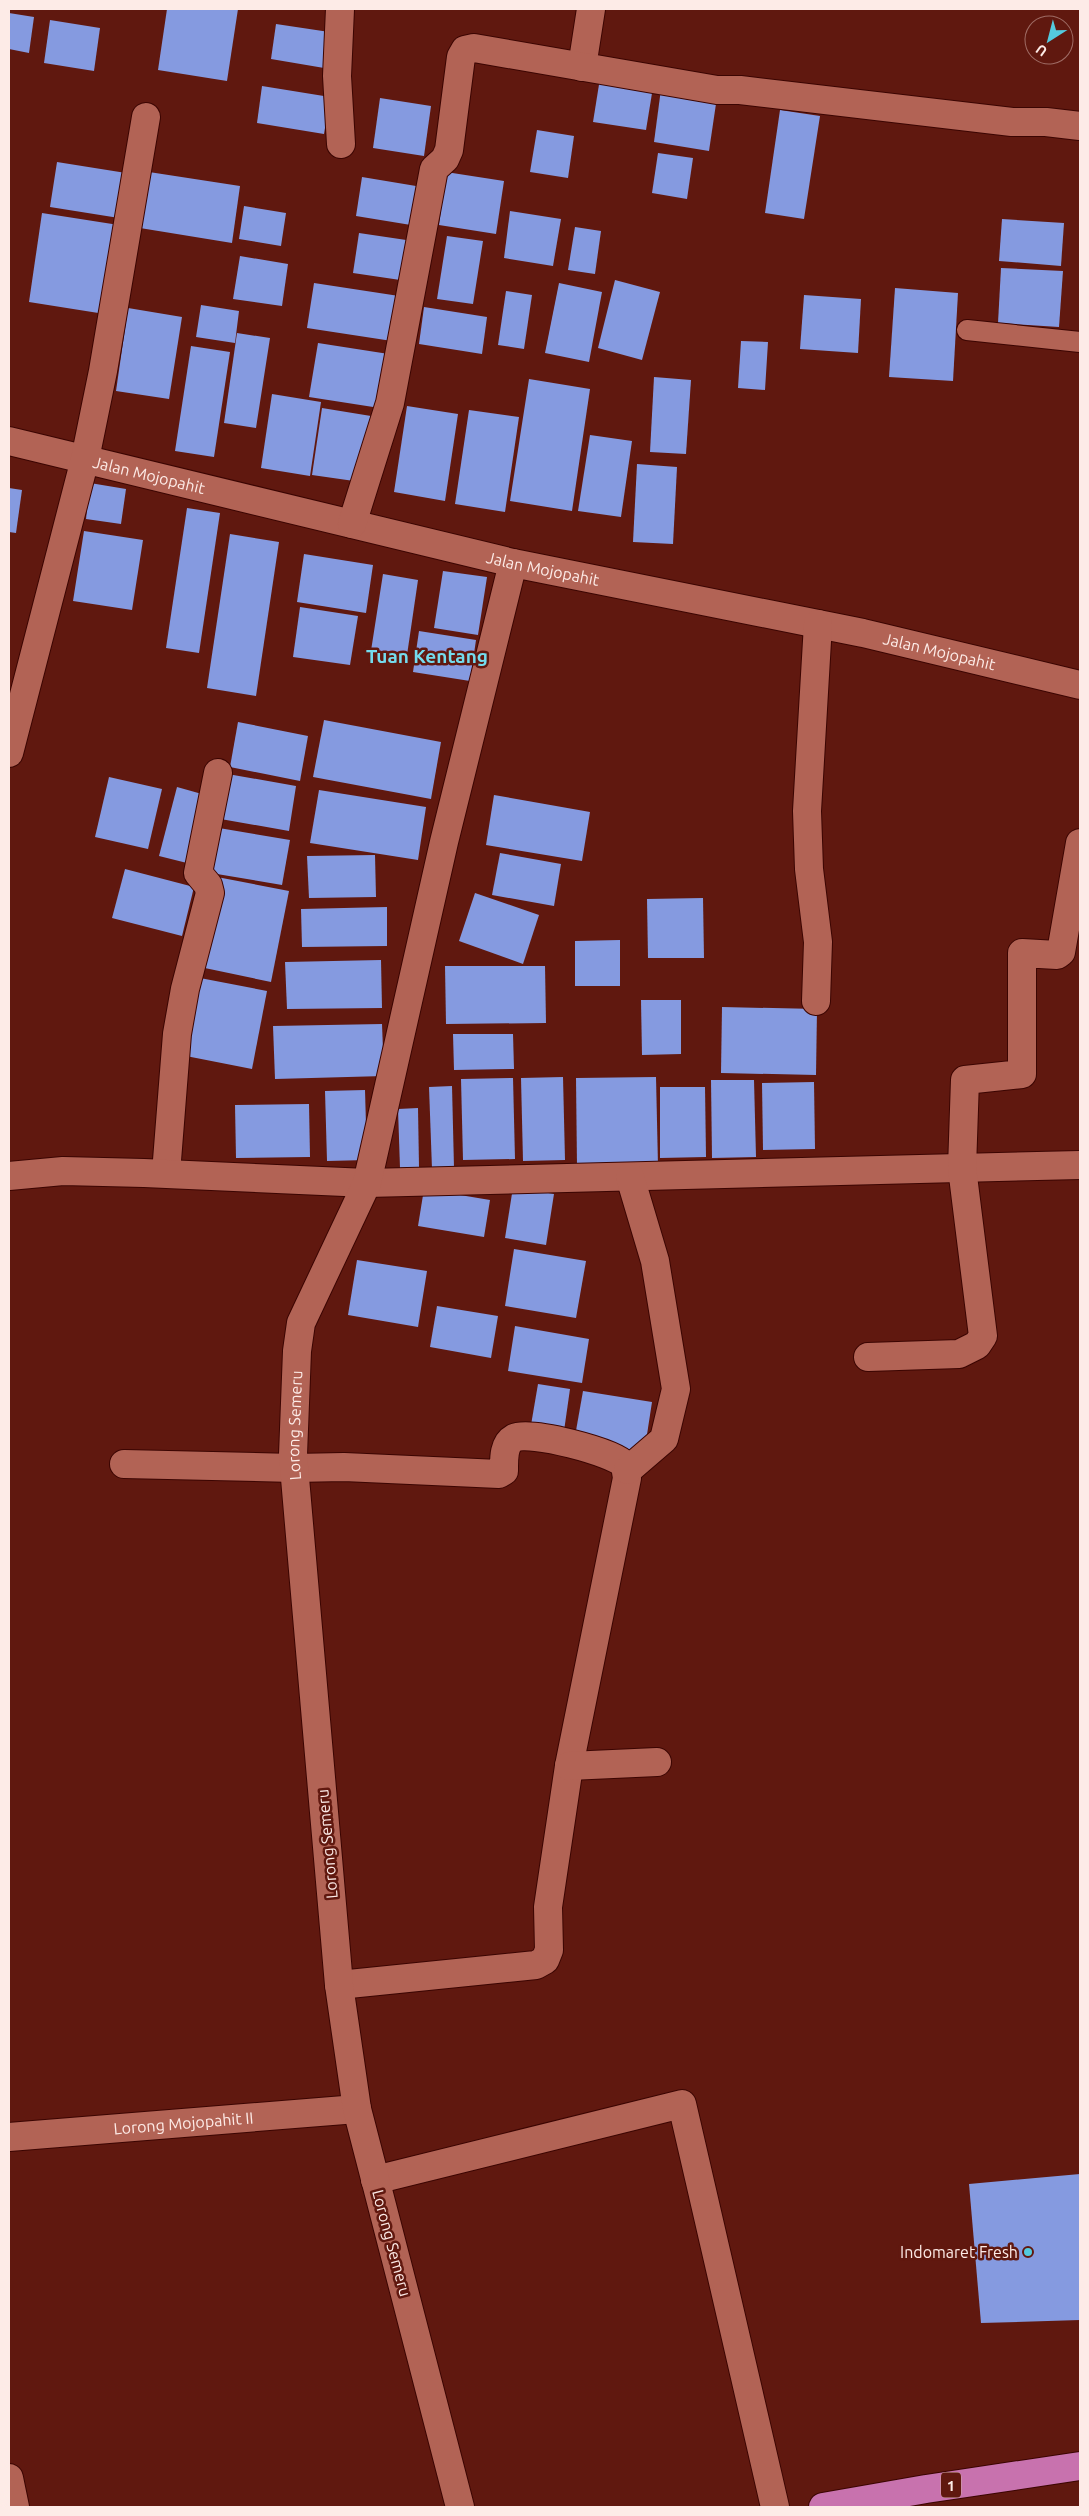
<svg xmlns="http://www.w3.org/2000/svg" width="1089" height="2516" font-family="Ubuntu,sans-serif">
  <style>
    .building { fill: #859ae0 }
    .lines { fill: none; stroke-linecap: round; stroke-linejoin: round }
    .service-casing { stroke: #3b0502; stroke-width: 22 }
    .minor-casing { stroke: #3b0502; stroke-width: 30 }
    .trunk-casing { stroke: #3b0502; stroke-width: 30 }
    .service { stroke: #b26355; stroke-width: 20 }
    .minor { stroke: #b26355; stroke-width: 28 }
    .trunk { stroke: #c872ae; stroke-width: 28 }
    .poi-dot { fill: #54cade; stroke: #60180f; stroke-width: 2 }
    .labels { text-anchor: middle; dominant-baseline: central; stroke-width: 5; stroke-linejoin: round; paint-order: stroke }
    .shield { fill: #60180f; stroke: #ceaca6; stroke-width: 1 }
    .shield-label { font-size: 15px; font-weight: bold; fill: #fdebe7 }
    .street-label { font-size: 16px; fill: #fdebe7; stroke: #60180f }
    .poi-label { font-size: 16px; fill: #fdebe7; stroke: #60180f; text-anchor: end }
    .quarter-label { font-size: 19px; font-weight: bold; fill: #74dcee; stroke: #60180f }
  </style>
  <rect width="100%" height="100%" fill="#60180f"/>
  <g class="building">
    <polygon points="167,9 238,9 227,81 158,70"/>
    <polygon points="9,13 34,17 29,53 9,49"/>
    <polygon points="50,20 100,28 94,71 44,63"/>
    <polygon points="276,24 336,33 330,69 271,59"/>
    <polygon points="601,72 654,81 646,130 593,122"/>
    <polygon points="262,86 330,97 324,134 257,123"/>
    <polygon points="661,89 717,97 709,151 654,142"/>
    <polygon points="380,98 431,106 424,156 373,148"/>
    <polygon points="780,110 820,116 804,219 765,213"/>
    <polygon points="537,130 574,136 568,178 530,172"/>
    <polygon points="658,153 693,158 687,199 652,193"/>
    <polygon points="57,162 126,173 119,218 50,207"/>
    <polygon points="149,172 240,186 232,243 140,228"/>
    <polygon points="446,172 504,181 496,234 439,225"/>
    <polygon points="362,177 422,187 417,226 356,216"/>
    <polygon points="244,206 286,213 281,246 239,239"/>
    <polygon points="510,211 561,219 553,266 504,258"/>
    <polygon points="42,213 125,226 111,315 29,302"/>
    <polygon points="1002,219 1064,223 1061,266 999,261"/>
    <polygon points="575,227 601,231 595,274 568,270"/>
    <polygon points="359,233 413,241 407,281 353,273"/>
    <polygon points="447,236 483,241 473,304 437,299"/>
    <polygon points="240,256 288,264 282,306 233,299"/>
    <polygon points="1001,268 1063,271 1059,327 998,323"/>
    <polygon points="615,280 660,292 642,360 598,348"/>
    <polygon points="314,283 399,296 392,341 307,328"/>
    <polygon points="559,283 602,292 589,362 545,353"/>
    <polygon points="895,288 958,293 953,381 889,377"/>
    <polygon points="506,291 532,295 524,349 498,345"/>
    <polygon points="804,295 861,299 858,353 800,349"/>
    <polygon points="201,305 239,311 235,343 196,337"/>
    <polygon points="424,307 487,317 482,354 419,344"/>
    <polygon points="128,308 182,317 169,399 116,391"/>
    <polygon points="237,333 270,338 256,428 224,423"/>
    <polygon points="741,341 768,342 765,390 738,388"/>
    <polygon points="318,343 395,355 386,409 309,397"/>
    <polygon points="191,346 230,352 214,457 175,451"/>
    <polygon points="654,377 691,380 686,454 650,452"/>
    <polygon points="529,379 590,389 572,511 510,501"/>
    <polygon points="272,394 321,402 310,476 261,468"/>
    <polygon points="407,406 458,414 445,501 394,492"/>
    <polygon points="322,408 371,416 361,482 312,475"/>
    <polygon points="469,410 519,417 505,512 455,504"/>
    <polygon points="590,435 632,441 621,517 578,511"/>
    <polygon points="637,464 677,467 673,544 633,542"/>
    <polygon points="90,483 126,489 121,524 86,519"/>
    <polygon points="9,488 22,490 16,533 9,532"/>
    <polygon points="187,508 220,513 199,653 166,648"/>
    <polygon points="84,531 143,540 132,610 73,601"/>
    <polygon points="230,534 279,542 256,696 207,688"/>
    <polygon points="304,554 373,565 366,613 297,602"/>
    <polygon points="443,571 487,577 478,635 434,628"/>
    <polygon points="383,574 418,580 406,662 370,657"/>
    <polygon points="300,607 358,616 350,665 293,657"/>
    <polygon points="419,631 476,640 470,681 413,672"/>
    <polygon points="324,720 441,742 431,799 313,777"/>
    <polygon points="238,722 308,736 300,781 230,767"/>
    <polygon points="222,773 296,786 289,831 215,818"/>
    <polygon points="109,777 162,789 148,849 95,837"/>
    <polygon points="177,787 209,796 191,864 159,856"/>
    <polygon points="319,790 426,807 418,860 310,843"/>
    <polygon points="494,795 590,812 582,861 486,845"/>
    <polygon points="213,827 290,840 282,885 205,872"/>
    <polygon points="500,853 561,864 554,906 492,895"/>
    <polygon points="375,855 376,897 309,898 307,856"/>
    <polygon points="125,869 194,887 182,936 112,918"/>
    <polygon points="217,877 289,891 271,982 200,967"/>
    <polygon points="475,893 539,915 523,964 459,941"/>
    <polygon points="703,898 704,958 648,958 647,899"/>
    <polygon points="387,907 387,946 302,947 301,909"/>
    <polygon points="620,940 620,986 575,986 575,941"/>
    <polygon points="381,960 382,1008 287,1009 285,962"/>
    <polygon points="445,966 545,966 546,1023 446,1024"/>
    <polygon points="200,978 267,991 252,1069 186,1056"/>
    <polygon points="641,1000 681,1000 681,1054 642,1055"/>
    <polygon points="722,1007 817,1009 816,1075 721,1073"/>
    <polygon points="382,1024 384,1076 275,1079 273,1026"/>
    <polygon points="453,1034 513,1034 514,1069 454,1070"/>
    <polygon points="563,1077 565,1160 523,1161 521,1078"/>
    <polygon points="656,1077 658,1166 577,1167 576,1078"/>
    <polygon points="513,1078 515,1159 463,1160 461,1079"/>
    <polygon points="711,1080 754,1080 756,1157 712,1158"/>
    <polygon points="814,1082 815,1149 763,1150 762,1083"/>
    <polygon points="452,1086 454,1168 432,1169 429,1087"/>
    <polygon points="660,1087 705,1087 706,1157 660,1158"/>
    <polygon points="365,1090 367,1160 327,1161 325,1091"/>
    <polygon points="309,1104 310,1157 236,1158 235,1105"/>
    <polygon points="418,1108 419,1167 400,1168 398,1109"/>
    <polygon points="513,1187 554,1194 546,1245 505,1238"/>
    <polygon points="424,1189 490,1200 484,1237 418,1226"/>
    <polygon points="514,1249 586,1261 576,1318 505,1306"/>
    <polygon points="357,1260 427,1271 418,1327 348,1315"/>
    <polygon points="437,1306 498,1316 491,1358 430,1347"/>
    <polygon points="515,1326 589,1339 582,1383 508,1371"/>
    <polygon points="538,1384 570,1389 564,1431 531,1425"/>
    <polygon points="583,1391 652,1402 644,1454 574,1442"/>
    <polygon points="1080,2174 1080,2320 981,2323 969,2184"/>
  </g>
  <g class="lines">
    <defs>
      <polyline id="service" points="967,330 1080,342"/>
      <g id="minor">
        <polyline points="340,9 337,76 341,144"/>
        <polyline points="582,67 591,9"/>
        <path id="s1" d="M9 441 513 563 863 633 1080 685"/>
        <polyline points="352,524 390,403 434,169 445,159 449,150 461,57 465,50 474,48 717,90 740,90 1012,122 1046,122 1080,126"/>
        <polyline points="9,753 85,459 103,371 146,117"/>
        <polyline points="816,1001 818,942 809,869 807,811 818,624"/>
        <polyline points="166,1173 177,1034 185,989 210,893 208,885 198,873 218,773"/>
        <polyline points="9,1176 63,1171 144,1173 367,1183 1080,1165"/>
        <polyline points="868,1357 959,1354 977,1345 983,1336 962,1168 965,1080 1022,1074 1022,953 1057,955 1061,952 1080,843"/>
        <path d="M124 1464 294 1468 344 1467 499 1474 504 1471C504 1460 503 1444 514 1438 529 1430 614 1452 625 1465L627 1478 569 1766 548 1907 549 1950 545 1960 536 1965 339 1985"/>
        <polyline points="628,1470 664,1439 676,1389 655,1261 630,1177"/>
        <polyline points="569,1766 657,1762"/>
        <path id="s2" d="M9 2137 357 2109"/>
        <polyline points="375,2180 682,2104 775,2507"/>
        <polyline points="9,2478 15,2507"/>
        <path id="s3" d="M460 2507 357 2109 339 1985 293 1455 297 1351 301 1323 367 1183 444 842 513 563"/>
      </g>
      <polyline id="trunk" points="823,2507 926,2489 1080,2466"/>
    </defs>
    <use href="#service" class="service-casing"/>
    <use href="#minor" class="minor-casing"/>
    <use href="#trunk" class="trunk-casing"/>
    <use href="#service" class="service"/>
    <use href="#minor" class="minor"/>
    <use href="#trunk" class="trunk"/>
  </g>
  <circle class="poi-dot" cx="1028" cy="2252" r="5"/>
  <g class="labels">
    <rect class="shield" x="941" y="2472.5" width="20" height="25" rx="4"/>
    <g class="shield-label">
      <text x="951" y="2485">1</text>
    </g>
    <g class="street-label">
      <text stroke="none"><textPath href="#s1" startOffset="144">Jalan Mojopahit</textPath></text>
      <text stroke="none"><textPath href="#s1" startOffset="549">Jalan Mojopahit</textPath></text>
      <text stroke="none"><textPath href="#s1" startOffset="954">Jalan Mojopahit</textPath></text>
      <text stroke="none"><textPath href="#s3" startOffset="1098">Lorong Semeru</textPath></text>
      <text transform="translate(327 1844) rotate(-95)">Lorong Semeru</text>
      <text stroke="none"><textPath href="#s2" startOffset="175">Lorong Mojopahit II</textPath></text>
      <text transform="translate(392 2243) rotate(75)">Lorong Semeru</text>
    </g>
    <g class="poi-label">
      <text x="1018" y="2252">Indomaret Fresh</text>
    </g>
    <g class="quarter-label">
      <text x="427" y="656">Tuan Kentang</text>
    </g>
  </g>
  <rect width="1089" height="2516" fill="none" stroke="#fdebe7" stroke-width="20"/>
  <g transform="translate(1049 40) rotate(216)"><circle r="24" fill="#60180f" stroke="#9f6c65"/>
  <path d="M0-4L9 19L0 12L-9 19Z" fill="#54cade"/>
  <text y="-8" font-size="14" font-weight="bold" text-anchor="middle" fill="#fdebe7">U</text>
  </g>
</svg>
